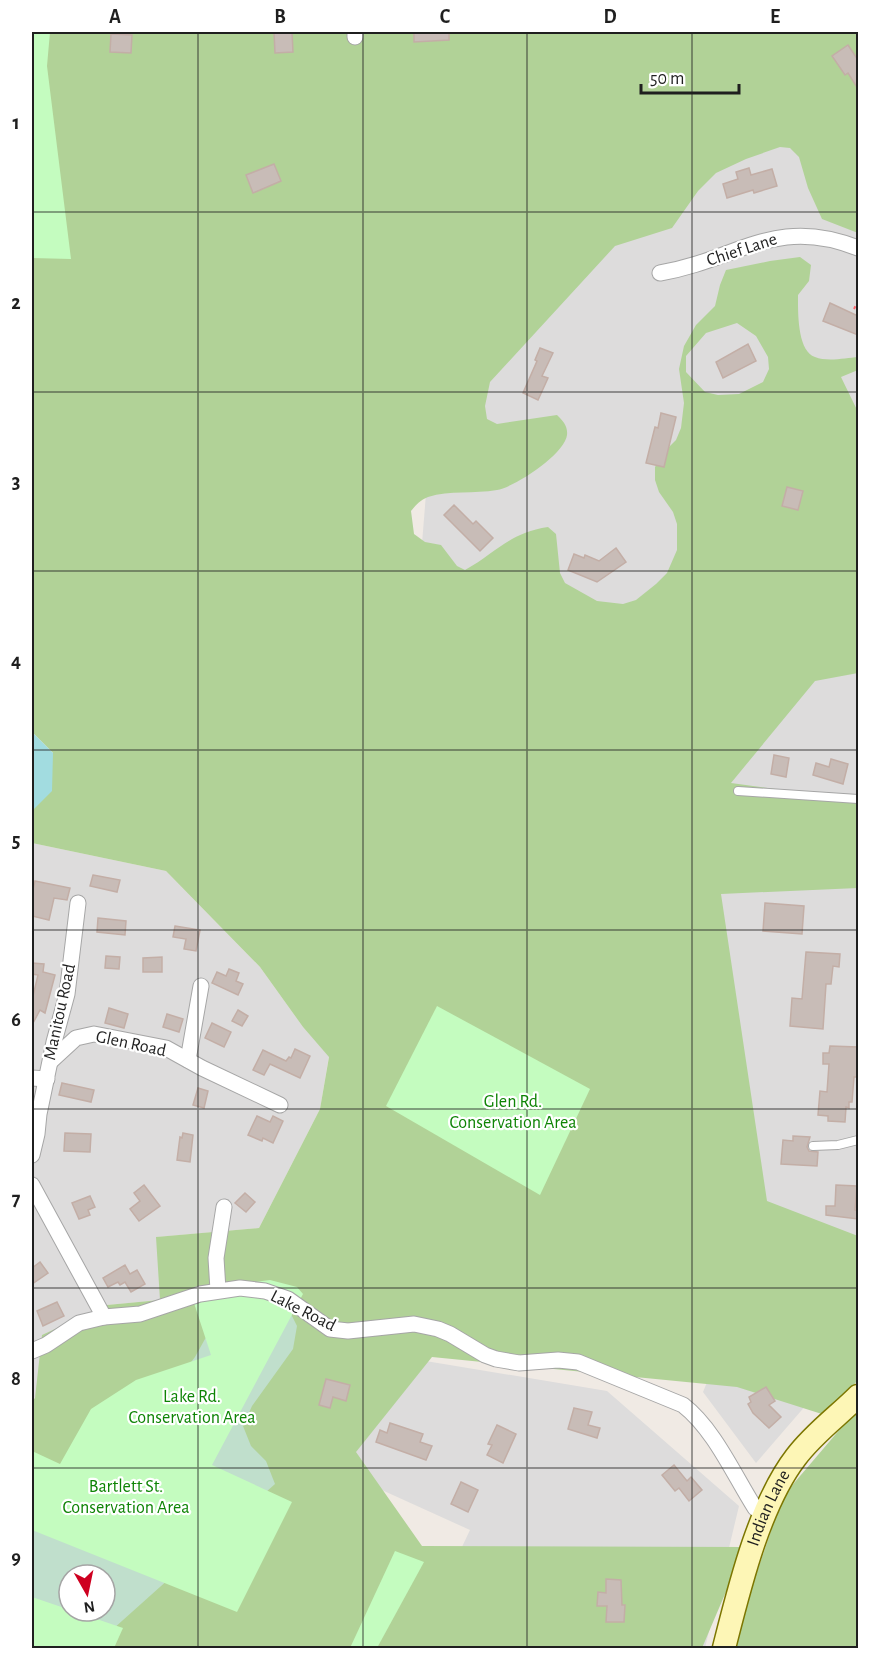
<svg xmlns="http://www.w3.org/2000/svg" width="890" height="1680" font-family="'Alegreya Sans',sans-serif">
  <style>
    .residential { fill: #dddcdc }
    .forest { fill: #b1d297; fill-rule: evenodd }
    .wetland { fill: #c0dfcc; fill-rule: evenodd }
    .park { fill: #c4fcbf }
    .water { fill: #a2dce0 }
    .building { fill: #c8bcb7; stroke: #c3aea6; stroke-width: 1.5 }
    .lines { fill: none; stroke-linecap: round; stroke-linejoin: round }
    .lane-casing { stroke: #a6a6a6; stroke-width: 10 }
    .street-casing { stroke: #a6a6a6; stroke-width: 17 }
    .secondary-casing { stroke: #7c7600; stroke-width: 25 }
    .path { stroke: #ff676e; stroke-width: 2; stroke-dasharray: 3 3; stroke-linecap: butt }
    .lane { stroke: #fff; stroke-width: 8 }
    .street { stroke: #fff; stroke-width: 15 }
    .secondary { stroke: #fdf6b6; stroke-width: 22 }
    .grid { fill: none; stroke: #1f1f1f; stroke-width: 1.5; stroke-opacity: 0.55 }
    .labels { text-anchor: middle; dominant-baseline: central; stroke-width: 4.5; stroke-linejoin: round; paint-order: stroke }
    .street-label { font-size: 18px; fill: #1f1f1f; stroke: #fff }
    .park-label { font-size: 18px; fill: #0e8405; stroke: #fff }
    .neatline { fill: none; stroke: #1f1f1f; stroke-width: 2 }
    .grid-label { font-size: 20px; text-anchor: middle; font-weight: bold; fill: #1f1f1f }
  </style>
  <rect width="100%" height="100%" fill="#f0eae4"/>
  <g class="residential">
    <polygon points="36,32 858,32 858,1345 756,1463 703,1392 758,1258 418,593 436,370"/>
    <polygon points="32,843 166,871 260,967 303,1027 329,1056 320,1109 259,1228 157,1237 161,1300 107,1305 32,1401"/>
    <polygon points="311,1342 607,1391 739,1506 705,1648 414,1648 470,1530 265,1437"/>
  </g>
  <g class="forest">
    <path d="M32 32H858V233L822 219 808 188 799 157 790 148 780 147 746 159 716 173 698 191 672 228 615 246 490 382 485 406 487 419 497 424 557 415C563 421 568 426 567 435 565 454 515 487 497 490 474 494 450 490 428 497 420 500 416 505 411 511L414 534 425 542 441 545 457 566 465 570C497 552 509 533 548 527L556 534 560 573 565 583 597 601 623 604 636 600 656 584 667 573 677 550V524L673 512 659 492 655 480V467L668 448 676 440 681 428 684 403 679 369 684 346 696 325 715 306 720 285 726 270 770 261 800 257 811 265 809 281 798 295C798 311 797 351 815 357 827 362 846 358 858 357V370L841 377 858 412V673L815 681 731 783 858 800V888L721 894 767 1201 858 1236V1379L850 1391 825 1415 737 1387 432 1357 356 1452 422 1546 745 1547 702 1648H32V1401L35 1398 42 1335 107 1305 160 1300 156 1237 259 1228 320 1109 329 1057 303 1027 260 967 166 871 32 843V811L53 753 32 732ZM737 323 756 336 768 357 769 369 763 382 739 394 718 395 705 392 686 372V356L706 333ZM69 1575H105V1611H69Z"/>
    <polygon points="858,1408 858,1648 731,1648 783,1496"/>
  </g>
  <path class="wetland" d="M287 1306 297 1326 293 1349 252 1406 243 1426 251 1446 266 1461 275 1484 113 1629 32 1638V1506L146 1421 195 1357 205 1339 221 1322ZM69 1575H105V1611H69Z"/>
  <g class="park">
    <polygon points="32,32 50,32 47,66 71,259 32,258"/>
    <polygon points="437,1006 590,1089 540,1195 386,1106"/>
    <polygon points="270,1280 297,1287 303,1294 212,1465 292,1502 237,1612 32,1530 32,1451 60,1464 91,1409 136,1380 211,1355 194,1303 253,1282"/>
    <polygon points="395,1551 424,1562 377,1648 350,1648"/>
    <polygon points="32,1597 123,1628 114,1648 32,1648"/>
  </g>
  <polygon class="water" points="32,732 53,753 52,791 32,811"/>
  <g class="building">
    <polygon points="274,32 292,32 293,52 275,53"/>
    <polygon points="414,32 449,32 449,40 414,42"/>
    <polygon points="111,34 132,35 131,53 110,52"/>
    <polygon points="848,45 858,60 858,89 848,73 845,75 832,56"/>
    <polygon points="274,164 281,181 253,193 246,175"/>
    <polygon points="749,168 751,175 772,169 777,186 754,193 753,190 727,198 723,184 738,179 736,172"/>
    <polygon points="830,303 858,316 858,335 823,321"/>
    <polygon points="748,344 756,361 723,378 716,362"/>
    <polygon points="540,348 553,353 542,376 548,378 538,400 523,393 537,361 535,360"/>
    <polygon points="661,413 676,417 664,467 646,463 655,427 658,428"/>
    <polygon points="787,487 803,491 798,510 782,506"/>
    <polygon points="454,505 473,524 476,521 493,538 480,551 444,515"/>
    <polygon points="616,548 626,562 597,582 568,570 574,554 584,558 585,555 599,561"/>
    <polygon points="774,755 789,758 786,777 771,774"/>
    <polygon points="831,759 848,764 843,784 813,775 816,763 829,767"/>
    <polygon points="93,875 120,880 117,892 90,886"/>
    <polygon points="35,881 70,888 67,900 54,898 49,920 32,916 32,893"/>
    <polygon points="765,903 804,906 802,934 763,931"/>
    <polygon points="98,918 126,921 125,935 97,932"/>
    <polygon points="175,926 200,930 196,951 184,949 186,939 173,937"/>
    <polygon points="806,952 840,954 839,967 833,966 831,984 826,984 823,1029 790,1026 792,998 802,999"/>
    <polygon points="106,956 120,957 119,969 105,968"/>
    <polygon points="162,957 162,972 143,972 143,958"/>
    <polygon points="32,963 44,964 43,972 55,975 45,1013 40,1010 32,1025 32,1000 38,975 32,974"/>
    <polygon points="229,969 239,973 236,981 243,984 238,995 212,983 217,972 226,976"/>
    <polygon points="109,1008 128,1014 124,1028 105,1023"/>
    <polygon points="238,1010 248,1016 242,1026 232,1021"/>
    <polygon points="167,1014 183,1019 179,1032 163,1027"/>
    <polygon points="212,1023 231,1032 224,1047 205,1038"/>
    <polygon points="830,1046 858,1047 858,1077 854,1077 852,1102 849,1102 849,1108 846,1107 845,1122 828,1121 828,1116 818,1115 820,1091 827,1092 829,1064 823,1064 823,1053 829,1053"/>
    <polygon points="295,1049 310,1056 300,1078 270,1064 264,1075 253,1070 263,1050 286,1061 289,1057 291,1058"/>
    <polygon points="62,1083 94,1090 91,1102 59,1095"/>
    <polygon points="198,1088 208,1091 204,1108 193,1105"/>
    <polygon points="257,1116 270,1122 273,1116 283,1121 273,1143 263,1138 262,1141 248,1135"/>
    <polygon points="65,1133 91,1134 90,1152 64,1151"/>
    <polygon points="183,1133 193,1135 190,1162 177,1160 180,1137 182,1138"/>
    <polygon points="793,1136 810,1137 807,1147 809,1151 818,1152 817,1166 781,1164 783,1140 793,1141"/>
    <polygon points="144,1185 160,1206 139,1221 130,1209 140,1201 134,1193"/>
    <polygon points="836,1185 857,1186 855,1210 858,1211 858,1219 826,1215 826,1206 835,1206"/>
    <polygon points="245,1193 255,1202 246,1212 235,1203"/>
    <polygon points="90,1196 95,1207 88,1210 90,1215 79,1219 72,1203"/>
    <polygon points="40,1262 48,1273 32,1284 32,1268"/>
    <polygon points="125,1265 130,1274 137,1270 145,1284 131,1292 125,1282 120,1285 118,1282 108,1287 103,1278"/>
    <polygon points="57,1302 64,1316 43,1326 37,1311"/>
    <polygon points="326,1379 350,1385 346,1401 333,1397 330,1408 319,1405"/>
    <polygon points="766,1387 775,1401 769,1405 781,1417 769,1428 753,1413 748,1404 751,1402 749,1397"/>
    <polygon points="574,1408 592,1412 588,1425 600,1428 597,1438 568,1429"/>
    <polygon points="390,1423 423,1434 420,1442 432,1446 426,1460 376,1442 380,1430 387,1433"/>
    <polygon points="497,1425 516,1434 503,1463 487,1455 492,1445 488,1444"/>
    <polygon points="674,1465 687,1481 691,1477 702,1490 689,1501 679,1488 675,1491 662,1475"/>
    <polygon points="461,1482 478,1490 468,1512 451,1504"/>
    <polygon points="606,1579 621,1580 622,1605 625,1605 624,1622 606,1622 607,1606 597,1606 598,1592 606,1593"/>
  </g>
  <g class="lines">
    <defs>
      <g id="lane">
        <polyline points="738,791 858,799"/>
        <polyline points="813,1146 838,1145 858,1140"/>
      </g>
      <g id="street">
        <polyline points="355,32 355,37"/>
        <path d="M660 273C737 260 775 215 858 248"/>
        <polyline points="188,1060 201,986"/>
        <polyline points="51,1061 76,1038 94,1034 166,1048 202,1068 280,1105"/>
        <polyline points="32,1078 47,1079"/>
        <polyline points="32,1155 37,1134 39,1114 54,1042 67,994 78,903"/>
        <polyline points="32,1185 104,1317"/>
        <polyline points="218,1290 216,1258 224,1207"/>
        <path d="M32 1351 46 1345 79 1323 104 1317 140 1314 200 1294 240 1288 265 1291 288 1299 330 1329 348 1331 414 1324 438 1329 450 1334 485 1355 496 1359 519 1363 558 1360 578 1362 683 1405C714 1429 734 1475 755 1508L765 1515"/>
      </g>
      <g id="secondary">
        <path id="s1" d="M724 1648C739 1589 759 1505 796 1457 814 1433 838 1416 858 1396"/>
      </g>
    </defs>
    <use href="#lane" class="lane-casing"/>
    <use href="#street" class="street-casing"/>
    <use href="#secondary" class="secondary-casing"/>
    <polyline class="path" points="854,309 858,301"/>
    <use href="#lane" class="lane"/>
    <use href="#street" class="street"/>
    <use href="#secondary" class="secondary"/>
  </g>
  <path class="grid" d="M198 32V1648M363 32V1648M527 32V1648M692 32V1648M32 212H858M32 392H858M32 571H858M32 750H858M32 930H858M32 1109H858M32 1288H858M32 1468H858"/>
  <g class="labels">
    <g class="street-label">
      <text transform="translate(742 250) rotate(-18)">Chief Lane</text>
      <text transform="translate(60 1012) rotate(-78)">Manitou Road</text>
      <text transform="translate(131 1044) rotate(12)">Glen Road</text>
      <text transform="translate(303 1311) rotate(27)">Lake Road</text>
      <text stroke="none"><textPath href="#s1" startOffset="147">Indian Lane</textPath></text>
    </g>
    <g class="park-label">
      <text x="513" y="1102">Glen Rd.<tspan x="513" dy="21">Conservation Area</tspan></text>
      <text x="192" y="1397">Lake Rd.<tspan x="192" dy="21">Conservation Area</tspan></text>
      <text x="126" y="1487">Bartlett St.<tspan x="126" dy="21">Conservation Area</tspan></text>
    </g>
  </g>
  <rect width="890" height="1680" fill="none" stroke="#ffffff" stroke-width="66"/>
  <g transform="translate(87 1593) rotate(171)"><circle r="28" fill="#ffffff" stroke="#a5a5a5" stroke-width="1.5"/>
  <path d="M0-4.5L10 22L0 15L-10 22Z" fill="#ce0020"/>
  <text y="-9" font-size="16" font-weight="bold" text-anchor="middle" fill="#1f1f1f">N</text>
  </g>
  <path d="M641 84v9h98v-9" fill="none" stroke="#1f1f1f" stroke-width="3"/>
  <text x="650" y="84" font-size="18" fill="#1f1f1f" stroke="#ffffff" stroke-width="4.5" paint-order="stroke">50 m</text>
  <rect x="33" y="33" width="824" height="1614" class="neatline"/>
  <g class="grid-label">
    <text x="115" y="23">A</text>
    <text x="280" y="23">B</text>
    <text x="445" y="23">C</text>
    <text x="610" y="23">D</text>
    <text x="775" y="23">E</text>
    <text x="16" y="129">1</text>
    <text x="16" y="309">2</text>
    <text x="16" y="488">3</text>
    <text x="16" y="667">4</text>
    <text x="16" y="847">5</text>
    <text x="16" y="1026">6</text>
    <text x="16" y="1205">7</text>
    <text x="16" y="1385">8</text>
    <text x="16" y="1564">9</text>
  </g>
</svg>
